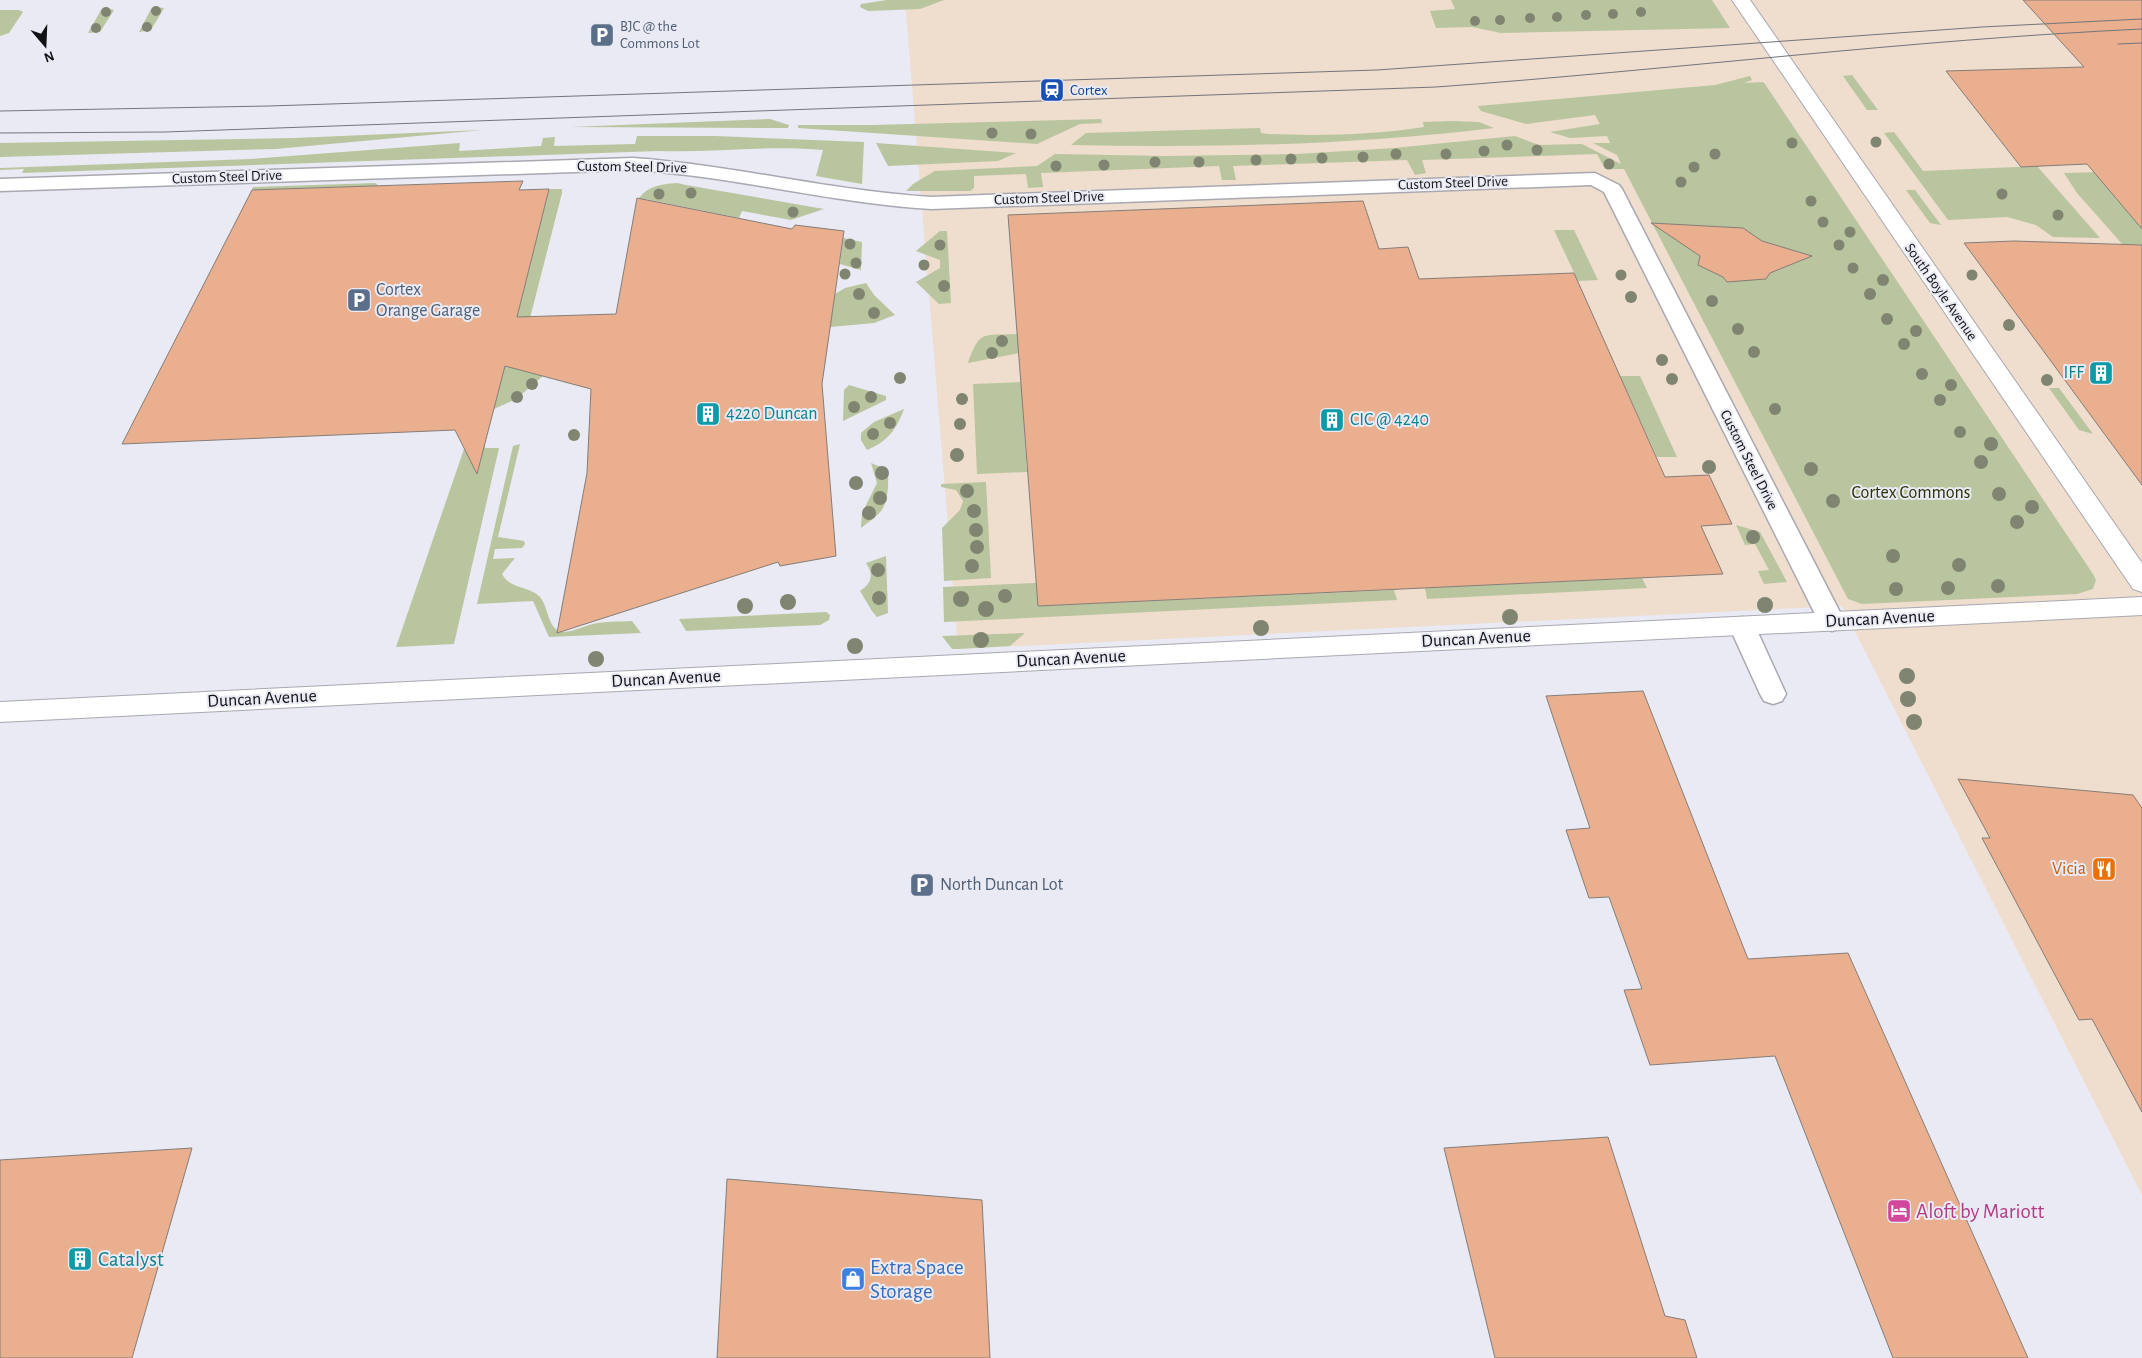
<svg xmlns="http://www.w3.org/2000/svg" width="2142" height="1358" font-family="'Alegreya Sans',sans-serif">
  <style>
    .education { fill: #efddcd }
    .green { fill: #b9c59f }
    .building { fill: #e9af8e; stroke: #857d78 }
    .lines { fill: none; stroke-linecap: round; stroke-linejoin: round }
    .service-casing { stroke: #a8a8b1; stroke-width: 3 }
    .minor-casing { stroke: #a8a8b1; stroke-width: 2 }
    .tertiary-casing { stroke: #a8a8b1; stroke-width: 2 }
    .service { fill: #fff; fill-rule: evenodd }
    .minor { fill: #fff; fill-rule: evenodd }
    .tertiary { fill: #fff; fill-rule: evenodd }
    .tram { stroke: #74757a; stroke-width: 1 }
    .tree { fill: #7f8570 }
    .labels { text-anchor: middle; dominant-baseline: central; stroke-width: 4; stroke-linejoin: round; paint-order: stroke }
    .far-service-label { font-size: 15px; fill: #4e5e75; stroke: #e9eaf3; text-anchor: start }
    .far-transit-label { font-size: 15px; fill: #164399; stroke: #e9eaf3; text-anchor: start }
    .far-street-label { font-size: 15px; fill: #111215; stroke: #e9eaf3 }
    .service-label { font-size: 18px; fill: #4e5e75; stroke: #e9eaf3; text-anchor: start }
    .culture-label { font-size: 18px; fill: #0d838f; stroke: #e9eaf3; text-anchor: start }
    .park-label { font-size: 18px; fill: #283305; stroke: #e9eaf3 }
    .street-label { font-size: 18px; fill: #111215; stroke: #e9eaf3 }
    .food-label { font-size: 18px; fill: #c56008; stroke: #e9eaf3; text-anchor: end }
    .near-hotel-label { font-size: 21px; fill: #b23c85; stroke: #e9eaf3; text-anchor: start }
    .near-culture-label { font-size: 21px; fill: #0d838f; stroke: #e9eaf3; text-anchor: start }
    .near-shop-label { font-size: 21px; fill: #366cbe; stroke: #e9eaf3; text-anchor: start }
  </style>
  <rect width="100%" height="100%" fill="#e9eaf3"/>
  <polygon class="education" points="905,0 2142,0 2142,1195 1842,606 958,649"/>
  <g class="green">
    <polygon points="887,0 944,0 920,9 868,11 860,7 861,4"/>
    <polygon points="1451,0 1712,0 1730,28 1501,33 1472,27 1436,28 1430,11 1455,9"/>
    <polygon points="155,7 164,8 151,30 139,32 151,9"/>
    <polygon points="105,8 114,10 100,32 88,33 101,10"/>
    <polygon points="0,10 19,10 23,12 9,33 0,36"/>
    <polygon points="1852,75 1878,110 1867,110 1843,76"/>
    <polygon points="1750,76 1752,80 1744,83 1763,82 1765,84 2093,574 2096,580 2093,589 2077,594 1862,604 1848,599 1624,169 1605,169 1597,154 1422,160 1426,173 1415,175 1407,160 1233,166 1236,180 1222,180 1219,166 1041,173 1043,187 1028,188 1026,174 974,176 974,188 970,191 906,191 913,184 935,171 1037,166 1055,154 1166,156 1297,154 1394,148 1515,136 1539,145 1582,144 1621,164 1617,155 1593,143 1610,143 1607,136 1570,138 1550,132 1600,124 1595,115 1526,124 1481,111 1478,106 1715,85"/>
    <polygon points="770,119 789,125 788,128 571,127"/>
    <polygon points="1101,119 1102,123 1080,124 1037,144 798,128 798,125 872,125"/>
    <path d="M1452 121 1479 122 1494 128C1354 145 1212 148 1071 145L1086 133 1260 128 1261 133 1268 134C1320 136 1373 135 1424 127L1423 122Z"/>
    <polygon points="483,130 275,149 0,157 0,143 294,138"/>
    <polygon points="1894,132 1923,171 2037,166 2100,238 2053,237 2036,225 2007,217 1948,220 1884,133"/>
    <path d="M637 136H715L864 142 862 184 816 176 823 150C768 145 713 153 658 151L22 173 24 169 0 170V168L251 159 460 143 459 151 541 146 543 138 555 137 554 146 635 144Z"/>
    <polygon points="876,143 1016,153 998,161 888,166"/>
    <polygon points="2142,171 2142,248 2123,245 2077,193 2064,173"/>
    <polygon points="375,183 379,186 252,190 253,187"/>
    <path d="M677 183 686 185 824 209 791 220 742 211 739 218 645 199 637 202C645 186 661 184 677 183Z"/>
    <polygon points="549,189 562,189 562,193 517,369 543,376 516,399 494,409"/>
    <polygon points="1906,190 1915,190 1941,225 1930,223"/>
    <polygon points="1554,230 1574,230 1598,280 1578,281"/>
    <polygon points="940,231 947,231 951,303 939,304 916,282 940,268 940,260 916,251"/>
    <polygon points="843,238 862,242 861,270 840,264"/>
    <polygon points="866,283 874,295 895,315 874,323 830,327 835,294 845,288"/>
    <path d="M1017 334 1019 353 968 363C980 329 983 336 1017 334Z"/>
    <polygon points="1620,376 1640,376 1677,457 1657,457"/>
    <polygon points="1021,382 1027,472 977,474 973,384"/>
    <polygon points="849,385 886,396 886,400 843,421 844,390"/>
    <polygon points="2049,388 2059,388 2093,434 2079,430"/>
    <path d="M904 409C896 430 888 441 867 450L861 440V433L874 422Z"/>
    <polygon points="485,444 485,448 499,448 454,644 396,647 464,449"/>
    <path d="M520 444 498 537 524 541 525 544 522 548 495 549 493 559 515 558 502 574C509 587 523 586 535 593 547 600 546 616 553 626 562 639 582 626 593 624 605 621 619 622 632 621L641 633 549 637 533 601 477 604 513 446Z"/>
    <path d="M871 463 886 469C889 476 888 481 888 488 885 513 880 513 861 528L862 513 877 483Z"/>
    <polygon points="986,482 991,578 944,581 942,528 960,510 963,501 956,490 941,487 941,484"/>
    <polygon points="1736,525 1760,532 1787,582 1764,584 1758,571 1769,570 1755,544 1745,545"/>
    <path d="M886 556 888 613 877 617 872 611 860 591C872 583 874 575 866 563Z"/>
    <polygon points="1642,578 1647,588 1427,599 1425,588"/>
    <polygon points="1036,583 1038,606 1394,590 1397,600 944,622 943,587"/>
    <polygon points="826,612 830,615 829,620 820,625 686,631 679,619"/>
    <polygon points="1025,633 1010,646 958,649 952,649 942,636"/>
  </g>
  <g class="building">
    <polygon points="2023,0 2142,0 2142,229 2087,164 2021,167 1946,71 2084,67"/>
    <polygon points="523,181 519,190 549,189 517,317 616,314 637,198 792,229 795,225 844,231 822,384 836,556 780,566 778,562 557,633 587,473 591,389 505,366 477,474 455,430 122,444 252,190"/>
    <polygon points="1363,201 1379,249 1408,247 1419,279 1574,273 1665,477 1709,475 1732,524 1701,526 1723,574 1038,606 1008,215"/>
    <polygon points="1651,223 1743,228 1762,241 1812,256 1770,273 1766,279 1727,282 1723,277 1698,265 1700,256"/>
    <polygon points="2014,241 2142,245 2142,485 1964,243"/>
    <polygon points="1643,691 1748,959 1848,953 2028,1358 1893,1358 1775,1056 1650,1065 1624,990 1642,989 1609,897 1589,898 1566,830 1590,828 1546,696"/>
    <polygon points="1958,779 2133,795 2142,808 2142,1112 2092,1019 2079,1020 1982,838 1990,838"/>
    <polygon points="1608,1137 1665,1316 1685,1320 1697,1358 1495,1358 1444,1148"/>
    <polygon points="192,1148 132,1358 0,1358 0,1160"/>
    <polygon points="727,1179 982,1200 990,1358 717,1358"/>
  </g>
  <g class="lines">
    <defs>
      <g id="service">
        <path d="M633 158C733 165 831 191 931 197L1595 173 1619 185 1622 189 1845 622 1841 628 1832 631 1823 628 1819 622 1604 192 1591 185 931 209C831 203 733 176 633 170L0 191V179Z"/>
        <polygon points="1742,617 1751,620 1755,626 1786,694 1782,701 1773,704 1764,701 1760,694 1729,626 1733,620"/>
      </g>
      <polygon id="minor" points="2142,597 2142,615 0,722 0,702"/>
      <polygon id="tertiary" points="1732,0 1750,0 2142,563 2142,592 2133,589"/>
    </defs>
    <use href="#service" class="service-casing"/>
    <use href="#minor" class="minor-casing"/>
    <use href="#tertiary" class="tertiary-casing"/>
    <use href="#service" class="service"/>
    <use href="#minor" class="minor"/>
    <use href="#tertiary" class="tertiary"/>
    <g class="tram">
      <polyline points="2118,44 2142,43"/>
      <polyline points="0,111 269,106 1377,70 1982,27 2142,19"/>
      <path d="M0 133 165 132 1436 87C1672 70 1906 40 2142 29"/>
    </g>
  </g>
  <g class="tree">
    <circle cx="156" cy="11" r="5"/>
    <circle cx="106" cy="12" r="5"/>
    <circle cx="1641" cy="12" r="5"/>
    <circle cx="1613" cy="14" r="5"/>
    <circle cx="1586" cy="15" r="5"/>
    <circle cx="1557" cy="17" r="5"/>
    <circle cx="1530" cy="18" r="5"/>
    <circle cx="1500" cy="20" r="5"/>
    <circle cx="1475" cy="21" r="5"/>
    <circle cx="147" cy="27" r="5"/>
    <circle cx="96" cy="28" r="5"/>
    <circle cx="992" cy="133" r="5.5"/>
    <circle cx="1031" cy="134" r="5.5"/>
    <circle cx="1876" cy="142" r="5.5"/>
    <circle cx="1792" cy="143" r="5.5"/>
    <circle cx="1507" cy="145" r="5.5"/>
    <circle cx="1537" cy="150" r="5.5"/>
    <circle cx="1484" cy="151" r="5.5"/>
    <circle cx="1396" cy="154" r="5.5"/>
    <circle cx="1446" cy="154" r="5.5"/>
    <circle cx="1715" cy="154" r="5.5"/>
    <circle cx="1363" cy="157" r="5.5"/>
    <circle cx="1322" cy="158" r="5.5"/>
    <circle cx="1291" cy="159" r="5.5"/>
    <circle cx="1256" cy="160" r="5.5"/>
    <circle cx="1155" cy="162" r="5.5"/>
    <circle cx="1199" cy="162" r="5.5"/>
    <circle cx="1609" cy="164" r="5.5"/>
    <circle cx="1104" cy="165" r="5.5"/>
    <circle cx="1056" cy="166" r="5.5"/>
    <circle cx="1694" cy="167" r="5.5"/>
    <circle cx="1681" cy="182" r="5.5"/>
    <circle cx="691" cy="193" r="5.5"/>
    <circle cx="659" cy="194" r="5.5"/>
    <circle cx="2002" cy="194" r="5.5"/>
    <circle cx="1811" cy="201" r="5.5"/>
    <circle cx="793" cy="212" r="5.5"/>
    <circle cx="2058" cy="215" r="5.5"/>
    <circle cx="1823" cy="222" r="5.5"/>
    <circle cx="1850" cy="232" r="5.5"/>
    <circle cx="850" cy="244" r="5.5"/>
    <circle cx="940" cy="245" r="5.5"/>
    <circle cx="1839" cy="245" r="5.5"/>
    <circle cx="856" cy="263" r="5.5"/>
    <circle cx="924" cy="265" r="5.5"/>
    <circle cx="1853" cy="268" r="5.5"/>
    <circle cx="845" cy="274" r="5.5"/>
    <circle cx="1621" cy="275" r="5.5"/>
    <circle cx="1972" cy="275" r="5.5"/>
    <circle cx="1883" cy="280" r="6"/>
    <circle cx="944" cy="286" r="6"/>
    <circle cx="859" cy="294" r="6"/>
    <circle cx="1870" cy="294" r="6"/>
    <circle cx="1631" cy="297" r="6"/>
    <circle cx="1712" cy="301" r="6"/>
    <circle cx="874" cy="313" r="6"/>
    <circle cx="1887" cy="319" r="6"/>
    <circle cx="2009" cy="325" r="6"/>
    <circle cx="1738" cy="329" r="6"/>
    <circle cx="1916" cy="331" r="6"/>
    <circle cx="1002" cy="341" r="6"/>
    <circle cx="1904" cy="344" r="6"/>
    <circle cx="1754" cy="352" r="6"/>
    <circle cx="992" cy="353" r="6"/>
    <circle cx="1662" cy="360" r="6"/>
    <circle cx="1922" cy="374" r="6"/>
    <circle cx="900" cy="378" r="6"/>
    <circle cx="1672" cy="379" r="6"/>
    <circle cx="2047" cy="380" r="6"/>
    <circle cx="532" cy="384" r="6"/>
    <circle cx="1951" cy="385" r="6"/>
    <circle cx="517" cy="397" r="6"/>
    <circle cx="871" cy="397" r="6"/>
    <circle cx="962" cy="399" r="6"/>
    <circle cx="1940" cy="400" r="6"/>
    <circle cx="854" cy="407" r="6"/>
    <circle cx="1775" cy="409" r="6"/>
    <circle cx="890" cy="423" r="6"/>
    <circle cx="960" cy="424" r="6"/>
    <circle cx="1960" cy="432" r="6"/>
    <circle cx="873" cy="434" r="6"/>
    <circle cx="574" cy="435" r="6"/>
    <circle cx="1991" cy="444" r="7"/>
    <circle cx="957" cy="455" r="7"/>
    <circle cx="1981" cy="462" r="7"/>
    <circle cx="1709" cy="467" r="7"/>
    <circle cx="1811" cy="469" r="7"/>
    <circle cx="882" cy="473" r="7"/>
    <circle cx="856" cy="483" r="7"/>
    <circle cx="967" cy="491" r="7"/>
    <circle cx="1999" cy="494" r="7"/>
    <circle cx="880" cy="498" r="7"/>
    <circle cx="1833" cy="501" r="7"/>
    <circle cx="2032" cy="507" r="7"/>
    <circle cx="974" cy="511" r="7"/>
    <circle cx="869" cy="513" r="7"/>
    <circle cx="2017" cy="522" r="7"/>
    <circle cx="976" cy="530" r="7"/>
    <circle cx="1753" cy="537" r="7"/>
    <circle cx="977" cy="547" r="7"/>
    <circle cx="1893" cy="556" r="7"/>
    <circle cx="1959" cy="565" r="7"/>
    <circle cx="972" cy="566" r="7"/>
    <circle cx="878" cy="570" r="7"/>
    <circle cx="1998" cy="586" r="7"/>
    <circle cx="1948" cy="588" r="7"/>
    <circle cx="1896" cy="589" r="7"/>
    <circle cx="1005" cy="596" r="7"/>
    <circle cx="879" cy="598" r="7"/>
    <circle cx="961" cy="599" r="8"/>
    <circle cx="788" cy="602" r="8"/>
    <circle cx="1765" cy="605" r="8"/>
    <circle cx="745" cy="606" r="8"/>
    <circle cx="986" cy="609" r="8"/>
    <circle cx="1510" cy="617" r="8"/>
    <circle cx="1261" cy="628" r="8"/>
    <circle cx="981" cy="640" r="8"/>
    <circle cx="855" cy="646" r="8"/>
    <circle cx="596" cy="659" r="8"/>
    <circle cx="1907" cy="676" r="8"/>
    <circle cx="1908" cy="699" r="8"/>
    <circle cx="1914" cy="722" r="8"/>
  </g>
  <defs>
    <symbol id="parking-square" viewBox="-11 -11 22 22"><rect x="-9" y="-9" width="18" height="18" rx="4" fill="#5c6f8a" stroke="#e9eaf3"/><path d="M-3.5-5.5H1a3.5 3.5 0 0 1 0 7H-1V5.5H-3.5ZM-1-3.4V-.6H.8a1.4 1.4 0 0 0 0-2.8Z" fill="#fff"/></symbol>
    <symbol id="station-square" viewBox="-11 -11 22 22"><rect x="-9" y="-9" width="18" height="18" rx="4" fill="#1a4fb4" stroke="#e9eaf3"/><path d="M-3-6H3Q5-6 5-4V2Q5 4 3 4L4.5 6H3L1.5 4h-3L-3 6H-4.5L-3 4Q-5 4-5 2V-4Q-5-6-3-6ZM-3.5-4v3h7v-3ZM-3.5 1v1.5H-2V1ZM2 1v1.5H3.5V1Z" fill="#fff"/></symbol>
    <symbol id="building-square" viewBox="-11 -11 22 22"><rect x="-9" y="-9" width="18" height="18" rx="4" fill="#0f9aa8" stroke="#e9eaf3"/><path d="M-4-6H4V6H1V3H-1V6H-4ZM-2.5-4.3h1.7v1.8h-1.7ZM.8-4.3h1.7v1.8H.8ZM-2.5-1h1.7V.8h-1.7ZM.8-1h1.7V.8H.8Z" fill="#fff"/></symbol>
    <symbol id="restaurant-square" viewBox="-11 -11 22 22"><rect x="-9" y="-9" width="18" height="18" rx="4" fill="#e8710a" stroke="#e9eaf3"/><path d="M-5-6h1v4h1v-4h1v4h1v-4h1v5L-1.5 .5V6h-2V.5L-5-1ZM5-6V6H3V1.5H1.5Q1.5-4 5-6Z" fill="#fff"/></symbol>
    <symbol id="hotel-square" viewBox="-11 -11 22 22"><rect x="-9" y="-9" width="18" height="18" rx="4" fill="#d1479c" stroke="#e9eaf3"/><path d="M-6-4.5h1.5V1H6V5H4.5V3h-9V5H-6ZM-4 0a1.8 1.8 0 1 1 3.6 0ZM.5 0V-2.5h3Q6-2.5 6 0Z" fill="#fff"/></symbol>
    <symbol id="shop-square" viewBox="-11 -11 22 22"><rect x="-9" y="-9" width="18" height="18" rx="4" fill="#3f7fe0" stroke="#e9eaf3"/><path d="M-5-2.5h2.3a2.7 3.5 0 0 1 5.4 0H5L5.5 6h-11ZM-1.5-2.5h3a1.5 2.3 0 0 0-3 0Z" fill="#fff"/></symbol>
  </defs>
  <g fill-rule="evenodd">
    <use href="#parking-square" x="588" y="21" width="28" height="28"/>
    <use href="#station-square" x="1038" y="76" width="28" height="28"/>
    <use href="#parking-square" x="345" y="286" width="28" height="28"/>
    <use href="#building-square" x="2087" y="359" width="28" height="28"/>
    <use href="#building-square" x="694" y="400" width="28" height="28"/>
    <use href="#building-square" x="1318" y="406" width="28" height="28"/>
    <use href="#restaurant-square" x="2090" y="855" width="28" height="28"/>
    <use href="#parking-square" x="908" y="871" width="28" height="28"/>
    <use href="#hotel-square" x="1885" y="1197" width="28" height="28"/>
    <use href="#building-square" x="66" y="1245" width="28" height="28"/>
    <use href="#shop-square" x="839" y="1265" width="28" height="28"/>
  </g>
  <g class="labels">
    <g class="far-service-label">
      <text x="620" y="26">BJC @ the<tspan x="620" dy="17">Commons Lot</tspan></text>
    </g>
    <g class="far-transit-label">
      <text x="1070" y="90">Cortex</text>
    </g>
    <g class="far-street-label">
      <text transform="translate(632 167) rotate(1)">Custom Steel Drive</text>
      <text transform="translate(227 177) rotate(-2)">Custom Steel Drive</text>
      <text transform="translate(1453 183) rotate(-2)">Custom Steel Drive</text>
      <text transform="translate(1049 198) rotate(-2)">Custom Steel Drive</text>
      <text transform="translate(1941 292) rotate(55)">South Boyle Avenue</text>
      <text transform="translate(1749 460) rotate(63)">Custom Steel Drive</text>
    </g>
    <g class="service-label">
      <text x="376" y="290">Cortex<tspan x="376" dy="21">Orange Garage</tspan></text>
      <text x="940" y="885">North Duncan Lot</text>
    </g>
    <g class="culture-label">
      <text x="2084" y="373" text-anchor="end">IFF</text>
      <text x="726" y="414">4220 Duncan</text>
      <text x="1350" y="420">CIC @ 4240</text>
    </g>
    <g class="park-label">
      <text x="1911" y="493">Cortex Commons</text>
    </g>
    <g class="street-label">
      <text transform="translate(1880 619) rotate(-3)">Duncan Avenue</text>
      <text transform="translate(1476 639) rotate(-3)">Duncan Avenue</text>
      <text transform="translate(1071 659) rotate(-3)">Duncan Avenue</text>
      <text transform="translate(666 679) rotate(-3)">Duncan Avenue</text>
      <text transform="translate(262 699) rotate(-3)">Duncan Avenue</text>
    </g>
    <g class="food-label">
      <text x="2086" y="869">Vicia</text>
    </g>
    <g class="near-hotel-label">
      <text x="1916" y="1211">Aloft by Mariott</text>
    </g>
    <g class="near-culture-label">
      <text x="98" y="1259">Catalyst</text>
    </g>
    <g class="near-shop-label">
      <text x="870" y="1267">Extra Space<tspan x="870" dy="24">Storage</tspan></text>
    </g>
  </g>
  <g transform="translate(45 45) rotate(161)" stroke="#e9eaf3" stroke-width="4" paint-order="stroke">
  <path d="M0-4L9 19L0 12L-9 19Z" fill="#111215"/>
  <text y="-8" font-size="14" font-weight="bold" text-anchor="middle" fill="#111215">N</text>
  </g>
</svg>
